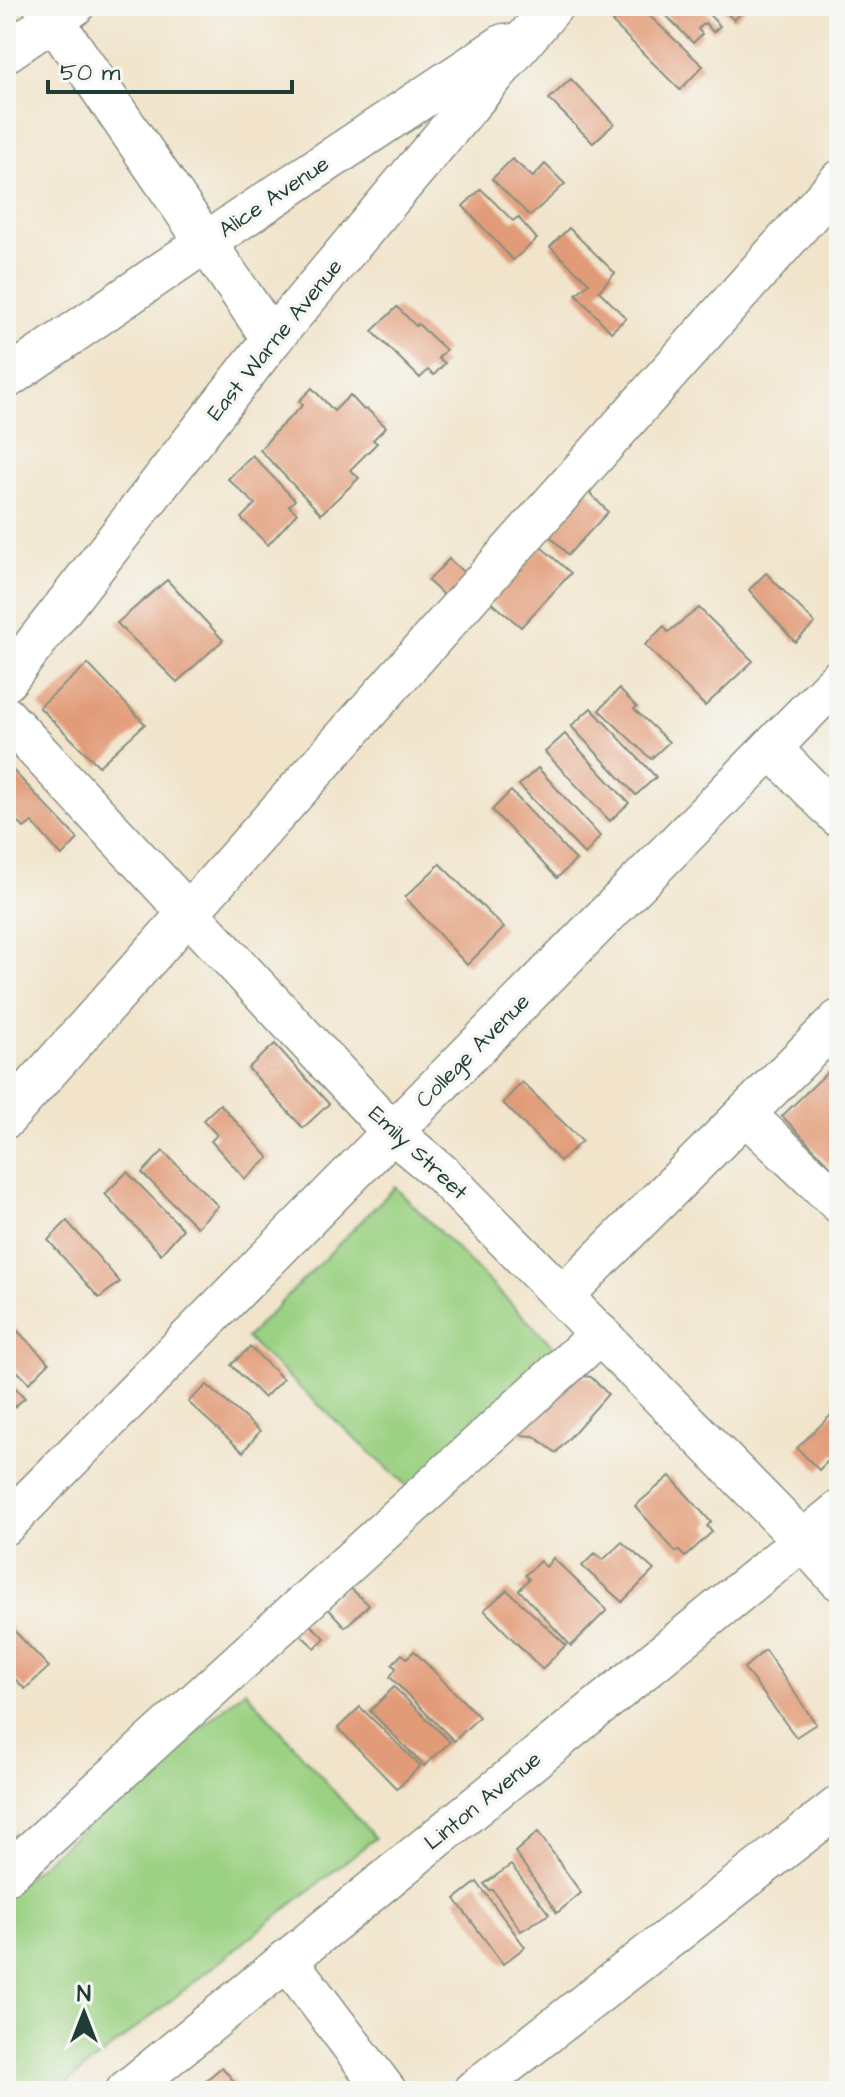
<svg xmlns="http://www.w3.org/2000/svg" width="845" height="2097" font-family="'Architects Daughter',sans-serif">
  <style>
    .green { fill: #9bd183; stroke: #5d875c; stroke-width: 2 }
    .building { fill: #e29b78 }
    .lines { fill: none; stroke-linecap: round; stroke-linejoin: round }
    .minor-casing { stroke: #889080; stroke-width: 43 }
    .minor { stroke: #fff; stroke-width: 40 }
    .labels { text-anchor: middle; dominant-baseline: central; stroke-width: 7; stroke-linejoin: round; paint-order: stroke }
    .street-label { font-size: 22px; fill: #1f3d34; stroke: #f6f6f2 }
  </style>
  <rect width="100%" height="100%" fill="#f6f6f2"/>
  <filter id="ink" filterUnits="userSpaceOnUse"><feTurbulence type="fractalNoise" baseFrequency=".0125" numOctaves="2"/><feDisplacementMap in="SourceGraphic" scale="16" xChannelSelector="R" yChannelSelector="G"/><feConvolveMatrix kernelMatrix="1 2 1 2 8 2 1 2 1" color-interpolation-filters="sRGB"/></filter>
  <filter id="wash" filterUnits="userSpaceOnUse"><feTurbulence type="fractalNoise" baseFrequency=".006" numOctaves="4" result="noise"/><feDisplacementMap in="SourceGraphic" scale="32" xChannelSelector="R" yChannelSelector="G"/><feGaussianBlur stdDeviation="1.8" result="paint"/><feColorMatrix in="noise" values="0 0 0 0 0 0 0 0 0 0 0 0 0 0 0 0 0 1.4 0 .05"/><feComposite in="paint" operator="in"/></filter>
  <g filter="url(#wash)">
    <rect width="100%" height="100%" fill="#f1e4cb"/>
    <g class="green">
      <polygon points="395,1187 554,1347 409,1488 246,1338"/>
      <polygon points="245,1690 375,1838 57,2091 6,2091 6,1895"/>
    </g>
    <g id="blocks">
      <g class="building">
        <polygon points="629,6 639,6 703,66 680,90 612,22"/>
        <polygon points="657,6 701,6 720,26 713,32 705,23 698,29 702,34 693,43"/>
        <polygon points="719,6 748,6 734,20"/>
        <polygon points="571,79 614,124 593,143 549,99"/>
        <polygon points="512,159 533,177 545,164 565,184 530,216 492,179"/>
        <polygon points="481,189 513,221 518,217 537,239 513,260 463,206"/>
        <polygon points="569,228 615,273 599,291 626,318 611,332 576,294 589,283 550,247"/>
        <polygon points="397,307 416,326 418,324 446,350 438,358 445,363 434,375 428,370 420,378 372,331"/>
        <polygon points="312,388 334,411 350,395 364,410 367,409 386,427 373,440 377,443 350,470 359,478 321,514 260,450 276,431 303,405 299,401"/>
        <polygon points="252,455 295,500 289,506 297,513 268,545 241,518 255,504 228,479"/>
        <polygon points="587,490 608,512 568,555 547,533"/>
        <polygon points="541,547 571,573 521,627 490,601"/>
        <polygon points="449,559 471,579 450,601 428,581"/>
        <polygon points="766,573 815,623 795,642 749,590"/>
        <polygon points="167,580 223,640 177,682 117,623"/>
        <polygon points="699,608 753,661 705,706 645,645 664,626 668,632"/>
        <polygon points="88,664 145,724 99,766 39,707"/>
        <polygon points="619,689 637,707 634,709 669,742 651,759 599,710"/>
        <polygon points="591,708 656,777 636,795 571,726"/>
        <polygon points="565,734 629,803 610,821 545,752"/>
        <polygon points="6,763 78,839 62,856 32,822 24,828 6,809"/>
        <polygon points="538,768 600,836 585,855 519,785"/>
        <polygon points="511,791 576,860 557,878 492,810"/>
        <polygon points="440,864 504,928 467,965 405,897"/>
        <polygon points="275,1044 329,1104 303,1128 248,1068"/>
        <polygon points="839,1061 839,1175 782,1116"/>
        <polygon points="522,1082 582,1141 560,1161 503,1103"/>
        <polygon points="220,1104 269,1158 245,1179 211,1141 217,1135 203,1120"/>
        <polygon points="163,1151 218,1206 197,1227 142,1173"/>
        <polygon points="127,1172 183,1229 161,1254 105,1194"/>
        <polygon points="67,1221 120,1282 99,1298 48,1240"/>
        <polygon points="6,1319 49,1363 29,1383 6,1360"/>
        <polygon points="250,1347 283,1379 264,1398 231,1365"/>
        <polygon points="576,1375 591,1377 608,1394 556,1453 534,1436 518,1435"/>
        <polygon points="6,1378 25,1398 6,1414"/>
        <polygon points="207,1385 260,1431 243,1452 188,1402"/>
        <polygon points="839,1407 839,1450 819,1470 797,1448"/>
        <polygon points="670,1476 711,1522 707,1526 712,1532 685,1557 678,1550 676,1552 635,1506"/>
        <polygon points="622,1542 654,1570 622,1602 582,1566 595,1553 603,1560"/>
        <polygon points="553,1558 607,1610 571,1646 519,1590 529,1579 525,1575 540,1561 546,1567"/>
        <polygon points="347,1585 369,1605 345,1627 325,1605"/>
        <polygon points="507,1590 566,1645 542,1669 484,1610"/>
        <polygon points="306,1621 325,1638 315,1648 295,1630"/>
        <polygon points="6,1622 49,1667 25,1689 6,1670"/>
        <polygon points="765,1650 816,1724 796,1737 744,1668"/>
        <polygon points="414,1651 479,1717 454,1741 390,1677 396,1668 392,1664 402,1654 407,1658"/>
        <polygon points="394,1687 450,1742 424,1766 370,1711"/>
        <polygon points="360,1707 420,1766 397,1789 338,1728"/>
        <polygon points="538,1832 581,1893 557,1913 515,1852"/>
        <polygon points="511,1865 549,1914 521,1931 493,1890 489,1890 484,1884"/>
        <polygon points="477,1882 525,1947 503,1964 455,1899"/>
        <polygon points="222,2067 242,2091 193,2091"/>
      </g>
    </g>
  </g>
  <g filter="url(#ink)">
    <use href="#blocks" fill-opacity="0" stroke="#889080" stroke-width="2"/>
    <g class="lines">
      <defs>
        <g id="minor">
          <polyline points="44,6 272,339"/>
          <polyline points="6,52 74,6"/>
          <polyline points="6,379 206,242 504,44"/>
          <polyline points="6,681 272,339 553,6"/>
          <polyline points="6,717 393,1133 441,1173 803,1541 839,1580"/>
          <polyline points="771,748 839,817"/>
          <polyline points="745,1114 839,1203"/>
          <polyline points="6,1118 839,181"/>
          <polyline points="563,1296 839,1020"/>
          <polyline points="6,1524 839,679"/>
          <polyline points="6,1875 600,1334"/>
          <polyline points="287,1960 386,2091"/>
          <polyline points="126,2091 839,1511"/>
          <polyline points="473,2091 839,1806"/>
        </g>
      </defs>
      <use href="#minor" class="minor-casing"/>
      <use href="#minor" class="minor"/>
    </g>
  </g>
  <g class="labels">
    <g class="street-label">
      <text transform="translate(274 197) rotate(-34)">Alice Avenue</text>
      <text transform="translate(275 340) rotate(-51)">East Warne Avenue</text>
      <text transform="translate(473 1051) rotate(-45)">College Avenue</text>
      <text transform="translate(418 1153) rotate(43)">Emily Street</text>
      <text transform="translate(483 1801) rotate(-39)">Linton Avenue</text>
    </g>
  </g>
  <rect width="845" height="2097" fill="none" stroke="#f6f6f2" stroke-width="32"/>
  <g transform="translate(84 2013)" stroke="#f6f6f2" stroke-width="6" paint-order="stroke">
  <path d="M0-6L14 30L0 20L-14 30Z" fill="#1f3d34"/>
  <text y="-12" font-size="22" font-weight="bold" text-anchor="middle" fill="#1f3d34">N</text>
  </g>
  <path d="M48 80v12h244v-12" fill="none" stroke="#1f3d34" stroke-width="4"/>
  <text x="60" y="80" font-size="24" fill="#1f3d34" stroke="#f6f6f2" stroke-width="6" paint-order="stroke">50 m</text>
</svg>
